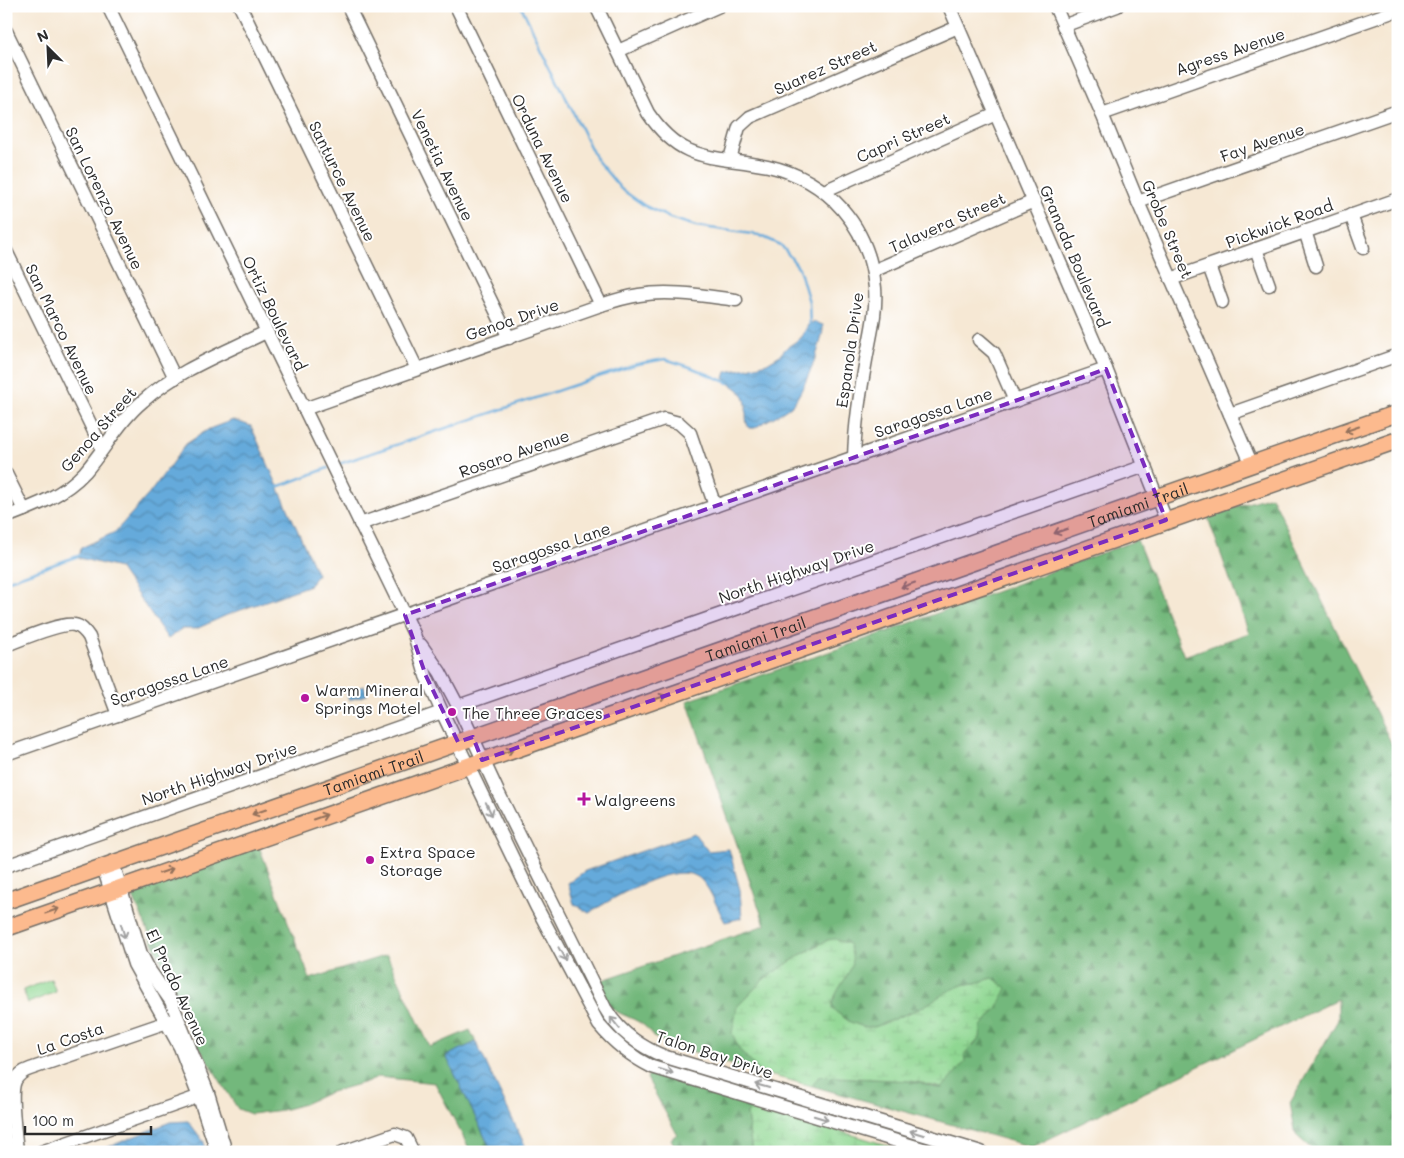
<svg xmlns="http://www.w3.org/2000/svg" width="1404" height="1158" font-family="Mali,sans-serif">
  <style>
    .grass { fill: #8fd792; stroke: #5d815e }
    .forest { fill: url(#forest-firs); stroke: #4f7254 }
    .wetland { fill: url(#wetland-marsh); stroke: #5d815e }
    .water { fill: url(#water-waves); stroke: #486a83 }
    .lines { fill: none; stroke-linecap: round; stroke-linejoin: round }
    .stream { stroke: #65aadb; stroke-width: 2.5 }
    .minor-casing { stroke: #726d66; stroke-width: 15 }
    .major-casing { stroke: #726d66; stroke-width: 19 }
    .minor { stroke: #fff; stroke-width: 12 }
    .major { stroke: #fcba8e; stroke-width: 16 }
    .oneway { stroke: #94725c }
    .oneway2 { stroke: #a0a0a0 }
    .marked { fill: #7b2cbf; fill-opacity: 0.2; stroke: #7b2cbf; stroke-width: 4; stroke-dasharray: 10 6; stroke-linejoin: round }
    .poi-dot { fill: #b5179e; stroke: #fff; stroke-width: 2 }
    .labels { text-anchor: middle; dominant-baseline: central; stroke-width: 4; stroke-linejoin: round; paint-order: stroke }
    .street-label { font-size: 16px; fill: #2b2b2b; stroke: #fff }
    .poi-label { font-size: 16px; fill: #2b2b2b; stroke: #fff; text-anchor: start }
  </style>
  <defs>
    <pattern id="forest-firs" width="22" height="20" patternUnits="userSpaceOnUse" patternTransform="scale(1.25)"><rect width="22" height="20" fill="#73b87c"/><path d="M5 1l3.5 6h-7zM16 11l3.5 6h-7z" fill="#5f9666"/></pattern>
    <pattern id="wetland-marsh" width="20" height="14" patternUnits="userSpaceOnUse" patternTransform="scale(1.25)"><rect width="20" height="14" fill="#8fd792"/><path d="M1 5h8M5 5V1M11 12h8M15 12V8" fill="none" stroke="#7cb97e"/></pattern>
    <pattern id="water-waves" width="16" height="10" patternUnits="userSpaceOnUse" patternTransform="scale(1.25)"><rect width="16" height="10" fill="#65aadb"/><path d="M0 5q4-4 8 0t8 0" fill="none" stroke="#538bb2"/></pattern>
  </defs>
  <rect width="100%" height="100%" fill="#fff"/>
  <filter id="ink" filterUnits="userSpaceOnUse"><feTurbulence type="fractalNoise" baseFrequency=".02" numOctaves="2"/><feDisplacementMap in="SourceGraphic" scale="10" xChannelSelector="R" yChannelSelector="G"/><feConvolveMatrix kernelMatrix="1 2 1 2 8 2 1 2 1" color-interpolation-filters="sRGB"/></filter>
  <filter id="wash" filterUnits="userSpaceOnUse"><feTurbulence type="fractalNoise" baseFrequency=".0096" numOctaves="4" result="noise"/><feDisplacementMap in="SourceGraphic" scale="20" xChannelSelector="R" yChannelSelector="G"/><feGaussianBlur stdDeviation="1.12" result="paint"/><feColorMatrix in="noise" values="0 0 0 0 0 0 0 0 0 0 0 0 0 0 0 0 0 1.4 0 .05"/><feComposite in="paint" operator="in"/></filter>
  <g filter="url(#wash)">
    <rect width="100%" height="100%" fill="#f6e8d4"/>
    <polygon class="grass" points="51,979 56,992 28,1003 23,990"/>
    <g class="forest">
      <path d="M1271 496 1398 757V1152H1351L1339 1148 1325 1152H1315L1296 1135 1290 1103 1338 1020V999L1032 1147 812 1086 819 1076 912 1081 937 1088H942L964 1062V1055L980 1038 981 1026 997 1009 993 978 976 983 962 985 921 1008 875 1027H864L850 1022 832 1009V999L843 982 828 940 802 954 764 979 737 1007 739 1049 761 1073 716 1060 653 1037C644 1018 623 1018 610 1007 604 1003 600 989 597 982L765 925 687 701 872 637 1137 540 1184 656 1249 633 1207 515Z"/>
      <polygon points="258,844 310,979 387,955 430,1047 470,1030 476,1042 447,1056 492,1152 471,1152 435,1083 378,1077 366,1082 328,1093 304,1104 282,1110 251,1114 238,1109 197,1044 131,892"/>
      <polygon points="651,1071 753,1105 747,1114 752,1152 678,1152 671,1139 677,1134 647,1078"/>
    </g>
    <g class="wetland">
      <path d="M835 939 849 944C850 949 853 955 852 960 852 977 832 990 832 1009L850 1022 864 1027H875L921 1008 945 993 962 985 976 983 993 978 1007 988 997 1009 981 1026 980 1038 964 1055 965 1062 942 1088 912 1081 819 1076 812 1086 761 1073 739 1049 732 1033 737 1007 764 979 802 954 828 940Z"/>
      <polygon points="753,1105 910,1152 752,1152 747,1114"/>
    </g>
    <g class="water">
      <path d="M814 322 823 325C825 339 802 395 792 405 781 415 766 420 755 428H749C743 419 749 407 744 397 739 387 730 386 724 378L726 372 748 368 767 363 780 355 786 348 801 338 808 325Z"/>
      <polygon points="233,420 251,426 317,574 310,585 227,615 196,629 181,629 168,639 119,568 79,558 81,548 115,532 149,494 186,444 209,429"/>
      <polygon points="364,686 367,695 349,700 346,692"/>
      <path d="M694 833 708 851 729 849 740 890 742 918 725 922C718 910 712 892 703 882 682 854 611 900 589 913L574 904 568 883 585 871Z"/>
      <polygon points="476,1042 528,1152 492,1152 446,1056"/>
      <polygon points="188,1121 204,1142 206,1152 96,1152 170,1122"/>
    </g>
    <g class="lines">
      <g class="stream">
        <polyline points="521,6 596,159 621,189 645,206 670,218 696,226 759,235 781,245 799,268 809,302 810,327"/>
        <polyline points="336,465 637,364 665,359 690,367 729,383"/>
        <polyline points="275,488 328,468"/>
        <polyline points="6,581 81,555"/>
      </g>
    </g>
  </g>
  <g filter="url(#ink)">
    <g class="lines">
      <defs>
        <g id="minor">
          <path d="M108 6 405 615 414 634 426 676 442 712 536 906 599 1025C614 1043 630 1056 652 1067L933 1152"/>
          <polyline points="240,6 417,369"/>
          <polyline points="348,6 509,338"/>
          <polyline points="456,6 601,305"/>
          <path d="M596 6 648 113C683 165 715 155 768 166 829 180 869 226 875 288 877 312 870 337 866 360 860 394 855 423 854 458"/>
          <polyline points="949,6 1106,369 1166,520"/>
          <polyline points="1055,6 1102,114 1138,202 1252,465"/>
          <polyline points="1063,26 1117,6"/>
          <polyline points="6,31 175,378"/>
          <polyline points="618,51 719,6"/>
          <polyline points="1102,114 1398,10"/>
          <polyline points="730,159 739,127 750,117 958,27"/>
          <polyline points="824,191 996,114"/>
          <polyline points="1138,202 1398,111"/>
          <polyline points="1351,215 1363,248"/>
          <polyline points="1305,231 1316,266"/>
          <polyline points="1256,249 1269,285"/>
          <polyline points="6,251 102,448"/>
          <polyline points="1209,266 1222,302"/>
          <polyline points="873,271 1034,201"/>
          <polyline points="1171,279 1398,199"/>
          <polyline points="979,340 994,353 1015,401"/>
          <path d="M304 409 601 305C613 301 626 297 639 295 671 290 704 296 736 300"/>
          <polyline points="1230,414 1398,355"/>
          <polyline points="6,474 24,510"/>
          <path d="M6 517C35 506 64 495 85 472 105 449 119 421 143 401 178 370 224 353 266 332"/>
          <polyline points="360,524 664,419 679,423 690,433 715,506"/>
          <path d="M6 645C20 640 61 622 74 625 81 626 85 631 89 637L118 715"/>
          <path d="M421 645 440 672 458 706 498 792 605 1008C619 1032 640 1047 666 1057L981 1152"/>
          <polyline points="458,706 1145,466"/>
          <polyline points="6,754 1106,369"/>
          <polyline points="113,863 141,954 150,971 171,1001 208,1093 226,1152"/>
          <polyline points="6,866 442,712"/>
          <polyline points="103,867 134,964 180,1047 199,1097 217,1152"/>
          <path d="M17 1152C16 1136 9 1094 15 1081 18 1075 24 1071 30 1069L173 1020"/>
          <polyline points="41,1152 206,1094"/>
          <polyline points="343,1152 395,1134 406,1138 413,1152"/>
        </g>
        <g id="major">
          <path id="s1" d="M6 901 1398 413"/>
          <polyline points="6,928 1398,440"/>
        </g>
      </defs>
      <use href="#minor" class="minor-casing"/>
      <use href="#major" class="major-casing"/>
      <use href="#minor" class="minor"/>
      <use href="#major" class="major"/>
    </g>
    <defs><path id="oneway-shaft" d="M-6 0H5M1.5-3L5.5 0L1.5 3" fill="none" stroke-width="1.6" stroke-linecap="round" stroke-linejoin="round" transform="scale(1.25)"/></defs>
    <g class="oneway">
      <use href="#oneway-shaft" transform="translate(1352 429) rotate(161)"/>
      <use href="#oneway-shaft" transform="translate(1061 531) rotate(161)"/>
      <use href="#oneway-shaft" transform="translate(908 585) rotate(161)"/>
      <use href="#oneway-shaft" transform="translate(659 698) rotate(-19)"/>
      <use href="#oneway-shaft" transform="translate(506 752) rotate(-19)"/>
      <use href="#oneway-shaft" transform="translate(259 812) rotate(161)"/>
      <use href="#oneway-shaft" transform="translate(320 817) rotate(-19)"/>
      <use href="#oneway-shaft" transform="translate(166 871) rotate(-19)"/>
      <use href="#oneway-shaft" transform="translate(52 911) rotate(-19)"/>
    </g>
    <g class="oneway2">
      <use href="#oneway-shaft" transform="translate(489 809) rotate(65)"/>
      <use href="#oneway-shaft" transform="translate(123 931) rotate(73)"/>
      <use href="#oneway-shaft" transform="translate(562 954) rotate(62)"/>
      <use href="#oneway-shaft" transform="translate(615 1023) rotate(-129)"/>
      <use href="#oneway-shaft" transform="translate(666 1071) rotate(18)"/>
      <use href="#oneway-shaft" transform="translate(762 1086) rotate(-164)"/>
      <use href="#oneway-shaft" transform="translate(821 1118) rotate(17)"/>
      <use href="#oneway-shaft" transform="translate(917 1133) rotate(-163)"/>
    </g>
  </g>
  <path class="marked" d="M1106 369 1166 520 482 760 473 737 458 742 426 676 405 615Z"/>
  <g class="poi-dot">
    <circle cx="305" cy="698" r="5"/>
    <circle cx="452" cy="712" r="5"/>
    <path d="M581.5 791.5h5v5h5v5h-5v5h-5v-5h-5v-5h5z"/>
    <circle cx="370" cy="860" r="5"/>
  </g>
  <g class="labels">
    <g class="street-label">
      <text transform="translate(1230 51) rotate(-19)">Agress Avenue</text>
      <text transform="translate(825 67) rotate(-24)">Suarez Street</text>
      <text transform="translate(903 137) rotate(-24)">Capri Street</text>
      <text transform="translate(1262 142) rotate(-19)">Fay Avenue</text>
      <text transform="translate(543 148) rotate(64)">Orduna Avenue</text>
      <text transform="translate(443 165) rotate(64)">Venetia Avenue</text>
      <text transform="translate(343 181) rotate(64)">Santurce Avenue</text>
      <text transform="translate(105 198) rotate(64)">San Lorenzo Avenue</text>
      <text transform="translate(947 222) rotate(-24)">Talavera Street</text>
      <text transform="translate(1279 223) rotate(-20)">Pickwick Road</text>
      <text transform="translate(1168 229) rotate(67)">Grobe Street</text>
      <text transform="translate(1075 256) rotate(67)">Granada Boulevard</text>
      <text transform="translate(275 313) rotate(64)">Ortiz Boulevard</text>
      <text transform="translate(512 319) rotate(-19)">Genoa Drive</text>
      <text transform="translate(62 329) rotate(64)">San Marco Avenue</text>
      <text transform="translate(849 350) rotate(-82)">Espanola Drive</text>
      <text transform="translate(933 412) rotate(-19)">Saragossa Lane</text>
      <text transform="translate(98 429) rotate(-49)">Genoa Street</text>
      <text transform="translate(514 453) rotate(-19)">Rosaro Avenue</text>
      <text stroke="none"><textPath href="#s1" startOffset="1199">Tamiami Trail</textPath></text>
      <text transform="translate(551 547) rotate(-19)">Saragossa Lane</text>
      <text transform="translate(796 571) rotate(-19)">North Highway Drive</text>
      <text stroke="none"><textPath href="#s1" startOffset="794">Tamiami Trail</textPath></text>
      <text transform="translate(169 680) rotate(-19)">Saragossa Lane</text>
      <text stroke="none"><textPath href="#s1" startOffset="389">Tamiami Trail</textPath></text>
      <text transform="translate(219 773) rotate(-19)">North Highway Drive</text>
      <text transform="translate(178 987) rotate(65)">El Prado Avenue</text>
      <text transform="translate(70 1038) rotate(-19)">La Costa</text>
      <text transform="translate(715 1054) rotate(18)">Talon Bay Drive</text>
    </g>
    <g class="poi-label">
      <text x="315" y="689">Warm Mineral<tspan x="315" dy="18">Springs Motel</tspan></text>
      <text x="462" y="712">The Three Graces</text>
      <text x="594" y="799">Walgreens</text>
      <text x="380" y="851">Extra Space<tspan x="380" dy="18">Storage</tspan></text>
    </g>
  </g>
  <rect width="1404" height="1158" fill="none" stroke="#fff" stroke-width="25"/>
  <g transform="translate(48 48) rotate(336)" stroke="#ffffff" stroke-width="4" paint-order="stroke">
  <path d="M0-4L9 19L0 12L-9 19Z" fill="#2b2b2b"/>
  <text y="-8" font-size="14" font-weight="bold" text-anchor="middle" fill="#2b2b2b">N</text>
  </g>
  <path d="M25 1126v8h126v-8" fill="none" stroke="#2b2b2b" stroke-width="2.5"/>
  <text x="32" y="1126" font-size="15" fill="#2b2b2b" stroke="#ffffff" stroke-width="4" paint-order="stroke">100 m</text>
</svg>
